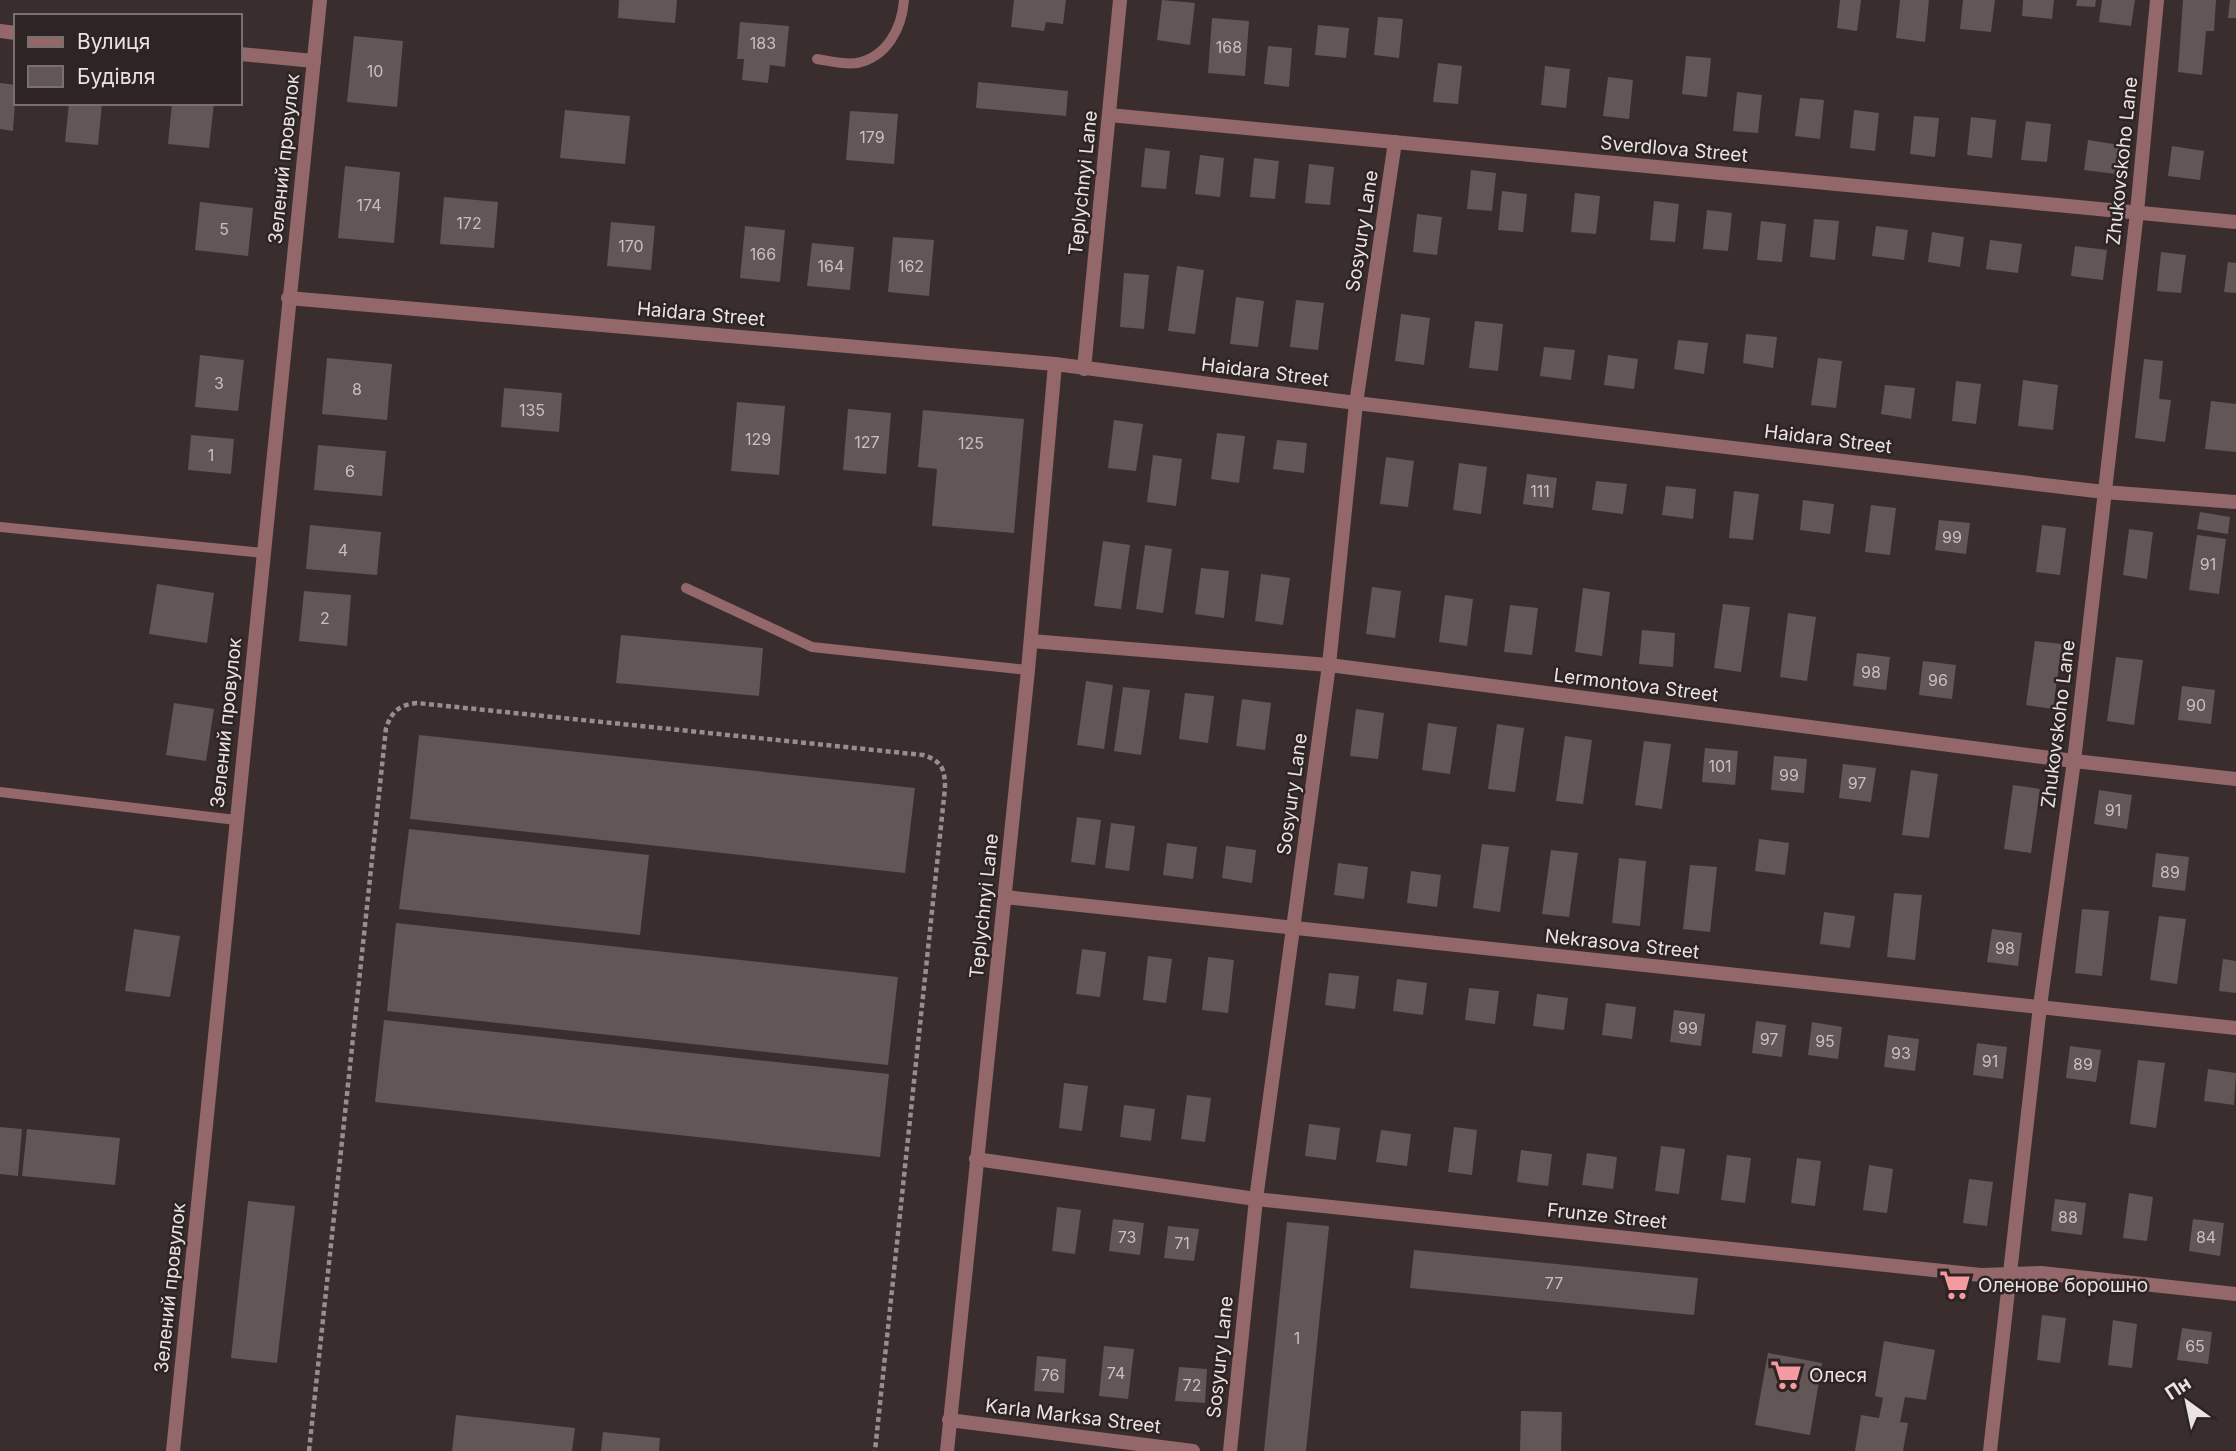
<svg xmlns="http://www.w3.org/2000/svg" width="2236" height="1451" font-family="Inter,sans-serif">
  <style>
    .building { fill: #625656 }
    .lines { fill: none; stroke-linecap: round; stroke-linejoin: round }
    .path { stroke: #978e8e; stroke-width: 4.5; stroke-dasharray: 5 3.5; stroke-linecap: butt }
    .lane { stroke: #94686b; stroke-width: 10 }
    .street { stroke: #94686b; stroke-width: 14 }
    .labels { text-anchor: middle; dominant-baseline: central; stroke-width: 5; stroke-linejoin: round; paint-order: stroke }
    .number-label { font-size: 16px; fill: #c8c0c0 }
    .street-label { font-size: 19px; fill: #eae3e3; stroke: #2e2424 }
    .poi-label { font-size: 19px; fill: #eae3e3; stroke: #2e2424; text-anchor: start }
  </style>
  <rect width="100%" height="100%" fill="#392d2e"/>
  <g class="building">
    <polygon points="619,0 677,0 675,23 618,18"/>
    <polygon points="1014,0 1066,0 1063,24 1046,22 1044,31 1011,27"/>
    <polygon points="1162,0 1195,3 1190,45 1157,40"/>
    <polygon points="1840,0 1861,0 1857,31 1837,28"/>
    <polygon points="1900,0 1929,0 1925,42 1896,38"/>
    <polygon points="1963,0 1995,0 1991,32 1960,29"/>
    <polygon points="2023,0 2054,0 2052,19 2022,16"/>
    <polygon points="2077,0 2096,0 2095,7 2076,6"/>
    <polygon points="2102,0 2135,0 2131,26 2099,22"/>
    <polygon points="2183,0 2216,0 2214,31 2206,31 2202,75 2178,72"/>
    <polygon points="2230,0 2236,0 2236,18 2228,18"/>
    <polygon points="1378,17 1403,19 1399,58 1374,55"/>
    <polygon points="1212,18 1249,21 1245,76 1208,73"/>
    <polygon points="740,22 789,26 785,67 770,65 768,83 742,80 744,59 737,59"/>
    <polygon points="1318,25 1349,28 1346,58 1315,55"/>
    <polygon points="354,36 403,41 397,107 347,102"/>
    <polygon points="1268,46 1292,48 1289,87 1264,84"/>
    <polygon points="1686,56 1711,58 1707,97 1682,94"/>
    <polygon points="1438,63 1462,66 1458,104 1433,102"/>
    <polygon points="1545,66 1570,69 1566,108 1541,105"/>
    <polygon points="1608,77 1633,80 1629,119 1603,116"/>
    <polygon points="978,82 1068,91 1066,116 976,108"/>
    <polygon points="0,83 16,85 13,131 0,129"/>
    <polygon points="1737,92 1762,95 1758,133 1733,131"/>
    <polygon points="1800,98 1824,100 1820,139 1795,136"/>
    <polygon points="69,103 102,103 98,145 65,142"/>
    <polygon points="172,103 214,103 209,148 168,144"/>
    <polygon points="565,110 630,116 625,164 560,158"/>
    <polygon points="1854,110 1879,113 1875,151 1850,148"/>
    <polygon points="850,111 898,114 894,164 846,160"/>
    <polygon points="1914,116 1939,118 1935,157 1910,154"/>
    <polygon points="1971,117 1996,120 1992,158 1967,155"/>
    <polygon points="2026,121 2051,124 2047,162 2021,160"/>
    <polygon points="2088,140 2120,145 2116,174 2084,170"/>
    <polygon points="2172,146 2204,151 2200,180 2168,176"/>
    <polygon points="1145,148 1170,151 1166,189 1141,187"/>
    <polygon points="1200,155 1224,158 1220,197 1195,194"/>
    <polygon points="1254,158 1279,161 1275,199 1250,197"/>
    <polygon points="1309,164 1334,167 1330,205 1305,203"/>
    <polygon points="345,166 400,172 394,243 338,238"/>
    <polygon points="1471,170 1496,173 1492,211 1467,209"/>
    <polygon points="1502,191 1527,194 1523,232 1498,230"/>
    <polygon points="1575,193 1600,196 1596,234 1571,232"/>
    <polygon points="444,197 498,202 494,248 440,244"/>
    <polygon points="1654,201 1679,204 1675,242 1650,240"/>
    <polygon points="200,202 253,208 248,256 195,250"/>
    <polygon points="1707,210 1732,213 1728,251 1703,249"/>
    <polygon points="1417,214 1442,217 1437,255 1413,252"/>
    <polygon points="1814,219 1839,221 1835,260 1810,257"/>
    <polygon points="1761,221 1786,224 1782,262 1757,260"/>
    <polygon points="611,222 655,226 651,270 607,266"/>
    <polygon points="745,226 785,230 780,282 740,278"/>
    <polygon points="1876,226 1908,230 1904,260 1872,256"/>
    <polygon points="1932,232 1964,237 1960,267 1928,262"/>
    <polygon points="893,237 934,240 929,296 888,292"/>
    <polygon points="1990,240 2022,244 2018,273 1986,269"/>
    <polygon points="812,243 854,247 850,290 807,286"/>
    <polygon points="2075,246 2107,250 2103,280 2071,276"/>
    <polygon points="2161,252 2186,255 2181,293 2157,291"/>
    <polygon points="2228,262 2236,263 2236,293 2224,292"/>
    <polygon points="1177,266 1204,270 1195,334 1168,331"/>
    <polygon points="1124,273 1149,275 1144,329 1120,327"/>
    <polygon points="1236,297 1264,301 1258,347 1230,344"/>
    <polygon points="1296,300 1324,303 1318,350 1290,347"/>
    <polygon points="1401,314 1430,318 1424,365 1395,361"/>
    <polygon points="1475,321 1503,324 1498,371 1469,368"/>
    <polygon points="1746,334 1777,337 1773,368 1743,363"/>
    <polygon points="1678,340 1708,343 1704,374 1674,369"/>
    <polygon points="1544,347 1575,350 1571,380 1540,376"/>
    <polygon points="200,355 244,360 238,411 195,407"/>
    <polygon points="1608,355 1638,359 1634,389 1604,385"/>
    <polygon points="327,358 392,364 387,420 322,414"/>
    <polygon points="1818,358 1842,361 1836,408 1811,405"/>
    <polygon points="2144,359 2163,361 2159,399 2171,400 2165,442 2135,438"/>
    <polygon points="2023,380 2058,385 2053,430 2018,426"/>
    <polygon points="1956,381 1981,384 1976,424 1952,421"/>
    <polygon points="1885,385 1915,388 1911,419 1881,414"/>
    <polygon points="504,388 562,393 559,432 501,427"/>
    <polygon points="2211,401 2236,404 2236,452 2205,449"/>
    <polygon points="737,402 785,406 779,475 731,471"/>
    <polygon points="848,409 891,413 886,474 843,470"/>
    <polygon points="923,410 1024,419 1014,533 932,526 937,469 918,467"/>
    <polygon points="1114,420 1143,424 1136,471 1108,468"/>
    <polygon points="1217,433 1245,436 1239,483 1211,479"/>
    <polygon points="191,435 234,439 231,474 188,470"/>
    <polygon points="1277,440 1307,443 1304,473 1273,469"/>
    <polygon points="318,445 386,451 382,496 314,490"/>
    <polygon points="1153,455 1182,459 1176,506 1147,502"/>
    <polygon points="1386,457 1414,461 1408,507 1380,504"/>
    <polygon points="1459,463 1487,467 1481,514 1453,510"/>
    <polygon points="1527,474 1557,478 1553,508 1523,504"/>
    <polygon points="1596,481 1627,484 1623,514 1592,510"/>
    <polygon points="1666,486 1696,489 1693,519 1662,515"/>
    <polygon points="1734,491 1759,494 1753,540 1729,538"/>
    <polygon points="1803,500 1834,504 1830,534 1800,530"/>
    <polygon points="1871,505 1896,508 1890,555 1865,552"/>
    <polygon points="2200,512 2230,517 2228,534 2197,529"/>
    <polygon points="1939,520 1970,523 1966,554 1935,550"/>
    <polygon points="310,525 381,532 377,575 306,569"/>
    <polygon points="2042,525 2066,528 2060,575 2036,572"/>
    <polygon points="2129,529 2153,532 2147,579 2123,575"/>
    <polygon points="2197,535 2226,539 2219,594 2189,590"/>
    <polygon points="1103,541 1130,545 1121,609 1094,606"/>
    <polygon points="1145,545 1172,549 1163,613 1136,609"/>
    <polygon points="1201,568 1229,571 1224,618 1195,614"/>
    <polygon points="1261,574 1290,578 1283,625 1255,621"/>
    <polygon points="157,584 214,593 207,643 149,634"/>
    <polygon points="1372,587 1401,591 1395,638 1366,634"/>
    <polygon points="1583,588 1610,592 1602,656 1575,652"/>
    <polygon points="304,591 351,595 347,646 299,641"/>
    <polygon points="1445,595 1473,599 1467,646 1439,642"/>
    <polygon points="1723,604 1750,607 1741,672 1714,668"/>
    <polygon points="1510,605 1538,608 1532,655 1504,652"/>
    <polygon points="1788,613 1816,617 1807,681 1780,677"/>
    <polygon points="1642,630 1675,633 1673,667 1639,664"/>
    <polygon points="621,635 763,648 759,696 616,683"/>
    <polygon points="2035,641 2062,644 2053,709 2026,705"/>
    <polygon points="1857,653 1890,657 1886,690 1853,686"/>
    <polygon points="2116,657 2143,660 2134,725 2107,721"/>
    <polygon points="1923,661 1956,665 1952,699 1919,695"/>
    <polygon points="1086,681 1113,685 1104,749 1077,745"/>
    <polygon points="2182,686 2215,690 2211,724 2178,720"/>
    <polygon points="1123,687 1150,690 1141,755 1114,751"/>
    <polygon points="1185,693 1214,696 1208,743 1179,739"/>
    <polygon points="1242,699 1271,703 1265,750 1236,746"/>
    <polygon points="174,703 214,709 206,761 166,755"/>
    <polygon points="1356,709 1384,713 1378,759 1350,756"/>
    <polygon points="1428,723 1457,727 1450,774 1422,770"/>
    <polygon points="1497,724 1524,728 1515,792 1488,789"/>
    <polygon points="419,735 915,788 905,873 410,819"/>
    <polygon points="1565,736 1592,740 1583,804 1556,801"/>
    <polygon points="1644,741 1671,744 1662,809 1635,805"/>
    <polygon points="1705,748 1738,751 1735,785 1702,782"/>
    <polygon points="1774,756 1807,759 1804,793 1771,790"/>
    <polygon points="1843,764 1876,768 1871,802 1839,798"/>
    <polygon points="1911,770 1938,774 1929,838 1902,835"/>
    <polygon points="2013,785 2040,789 2031,853 2004,849"/>
    <polygon points="2099,790 2132,795 2127,829 2094,824"/>
    <polygon points="1077,817 1101,820 1095,865 1071,862"/>
    <polygon points="1111,823 1135,826 1129,871 1105,868"/>
    <polygon points="409,829 649,855 640,935 399,909"/>
    <polygon points="1759,839 1789,843 1785,875 1755,871"/>
    <polygon points="1167,843 1197,847 1193,879 1163,875"/>
    <polygon points="1482,844 1509,847 1500,912 1473,908"/>
    <polygon points="1226,846 1256,850 1252,883 1222,878"/>
    <polygon points="1551,850 1578,853 1569,917 1542,914"/>
    <polygon points="2156,853 2189,857 2185,891 2152,887"/>
    <polygon points="1619,858 1646,861 1640,926 1612,923"/>
    <polygon points="1338,863 1368,867 1364,899 1334,895"/>
    <polygon points="1690,865 1717,867 1710,932 1683,929"/>
    <polygon points="1411,871 1441,875 1437,907 1407,903"/>
    <polygon points="1894,893 1922,895 1915,960 1887,957"/>
    <polygon points="2082,909 2109,911 2102,976 2075,973"/>
    <polygon points="1824,912 1855,916 1850,948 1820,944"/>
    <polygon points="2159,916 2186,919 2177,984 2150,980"/>
    <polygon points="396,923 898,977 888,1065 387,1011"/>
    <polygon points="134,929 180,936 170,997 125,991"/>
    <polygon points="1992,929 2022,933 2018,966 1987,962"/>
    <polygon points="1082,949 1106,952 1100,997 1076,994"/>
    <polygon points="1148,956 1172,959 1166,1003 1143,1000"/>
    <polygon points="1208,957 1234,960 1228,1013 1202,1010"/>
    <polygon points="2223,959 2236,961 2236,993 2219,991"/>
    <polygon points="1329,973 1359,976 1355,1009 1325,1005"/>
    <polygon points="1397,979 1427,983 1423,1015 1393,1011"/>
    <polygon points="1469,988 1499,991 1495,1024 1465,1020"/>
    <polygon points="1537,994 1568,998 1564,1030 1533,1026"/>
    <polygon points="1606,1003 1636,1007 1632,1039 1602,1035"/>
    <polygon points="1674,1010 1705,1014 1701,1046 1670,1042"/>
    <polygon points="384,1020 889,1074 880,1157 375,1102"/>
    <polygon points="1756,1021 1786,1025 1782,1057 1752,1053"/>
    <polygon points="1812,1022 1842,1027 1838,1059 1808,1055"/>
    <polygon points="1888,1035 1919,1039 1915,1071 1884,1067"/>
    <polygon points="1977,1043 2007,1047 2003,1079 1973,1075"/>
    <polygon points="2070,1046 2101,1050 2096,1082 2066,1078"/>
    <polygon points="2138,1060 2165,1063 2156,1128 2130,1124"/>
    <polygon points="2208,1069 2236,1073 2234,1105 2204,1101"/>
    <polygon points="1064,1083 1088,1086 1082,1131 1059,1128"/>
    <polygon points="1187,1095 1211,1098 1205,1142 1181,1139"/>
    <polygon points="1124,1105 1155,1109 1151,1141 1120,1137"/>
    <polygon points="1309,1124 1340,1128 1336,1160 1305,1156"/>
    <polygon points="0,1127 22,1129 18,1176 0,1174"/>
    <polygon points="1454,1127 1477,1130 1472,1175 1448,1172"/>
    <polygon points="27,1129 120,1138 115,1185 22,1176"/>
    <polygon points="1381,1130 1411,1134 1407,1166 1376,1162"/>
    <polygon points="1661,1146 1685,1149 1679,1194 1655,1191"/>
    <polygon points="1521,1150 1552,1154 1548,1186 1517,1182"/>
    <polygon points="1587,1153 1617,1157 1613,1189 1582,1185"/>
    <polygon points="1727,1155 1751,1158 1745,1203 1721,1200"/>
    <polygon points="1797,1158 1821,1161 1815,1206 1791,1203"/>
    <polygon points="1869,1165 1893,1169 1887,1213 1863,1210"/>
    <polygon points="1969,1179 1993,1182 1987,1226 1963,1223"/>
    <polygon points="2129,1193 2153,1197 2147,1241 2123,1238"/>
    <polygon points="2055,1199 2086,1203 2082,1235 2051,1231"/>
    <polygon points="248,1201 295,1206 277,1363 231,1358"/>
    <polygon points="1057,1207 1081,1210 1075,1254 1052,1251"/>
    <polygon points="1113,1219 1144,1223 1140,1255 1109,1251"/>
    <polygon points="2193,1219 2224,1223 2220,1256 2189,1251"/>
    <polygon points="1287,1222 1329,1226 1306,1451 1264,1451"/>
    <polygon points="1168,1226 1199,1229 1194,1261 1164,1258"/>
    <polygon points="1414,1250 1698,1278 1694,1315 1410,1288"/>
    <polygon points="2042,1315 2066,1318 2060,1363 2037,1360"/>
    <polygon points="2113,1320 2137,1324 2132,1368 2108,1365"/>
    <polygon points="2182,1328 2212,1332 2208,1364 2177,1360"/>
    <polygon points="1884,1341 1935,1350 1926,1400 1905,1397 1900,1422 1908,1423 1903,1451 1855,1451 1861,1415 1879,1418 1883,1398 1875,1396"/>
    <polygon points="1104,1346 1134,1349 1128,1399 1099,1396"/>
    <polygon points="1768,1353 1822,1363 1810,1435 1755,1425"/>
    <polygon points="1037,1356 1066,1359 1064,1393 1034,1391"/>
    <polygon points="1179,1367 1207,1369 1205,1403 1175,1401"/>
    <polygon points="1521,1411 1562,1412 1561,1451 1520,1451"/>
    <polygon points="456,1415 575,1428 572,1451 452,1451"/>
    <polygon points="603,1432 660,1438 659,1451 601,1451"/>
  </g>
  <g class="lines">
    <path class="path" d="M309 1451 386 728C392 711 399 705 417 703L923 755C942 761 945 769 945 788L875 1451"/>
    <g class="lane">
      <path d="M817 59C830 61 844 65 857 63 887 57 902 28 904 0"/>
      <polyline points="0,527 263,553"/>
      <polyline points="686,588 812,647 1028,670"/>
      <polyline points="0,792 236,820"/>
    </g>
    <g class="street">
      <polyline points="0,31 16,33"/>
      <polyline points="240,54 314,61"/>
      <polyline points="1109,115 2236,222"/>
      <polyline points="288,298 1055,364 1356,403 2104,492 2236,502"/>
      <polyline points="1084,369 1120,0"/>
      <polyline points="1031,641 1329,665 2074,761 2236,779"/>
      <polyline points="1005,897 2236,1028"/>
      <polyline points="976,1159 1256,1199 1981,1275 2041,1273 2236,1294"/>
      <polyline points="949,1420 1193,1451"/>
      <polyline points="173,1451 320,0"/>
      <polyline points="947,1451 1028,670 1055,364"/>
      <polyline points="1230,1451 1256,1199 1329,665 1356,403 1395,142"/>
      <polyline points="1990,1451 2040,1006 2074,761 2137,212 2157,0"/>
    </g>
  </g>
  <defs>
    <symbol id="supermarket-bare" viewBox="-9 -9 18 18"><path d="M-6-5.5h2.5l.6 2H6L4.5 2H-2.5L-4.4-4H-6ZM-1.5 3.2a1.3 1.3 0 1 0 .1 0ZM3 3.2a1.3 1.3 0 1 0 .1 0Z" fill="#f49aa0" stroke="#2e2424" stroke-width="2.5" paint-order="stroke"/></symbol>
  </defs>
  <g fill-rule="evenodd">
    <use href="#supermarket-bare" x="1933" y="1263" width="44" height="44"/>
    <use href="#supermarket-bare" x="1764" y="1353" width="44" height="44"/>
  </g>
  <g class="labels">
    <g class="number-label">
      <text x="763" y="43">183</text>
      <text x="1229" y="47">168</text>
      <text x="375" y="71">10</text>
      <text x="872" y="137">179</text>
      <text x="369" y="205">174</text>
      <text x="469" y="223">172</text>
      <text x="224" y="229">5</text>
      <text x="631" y="246">170</text>
      <text x="763" y="254">166</text>
      <text x="831" y="266">164</text>
      <text x="911" y="266">162</text>
      <text x="219" y="383">3</text>
      <text x="357" y="389">8</text>
      <text x="532" y="410">135</text>
      <text x="758" y="439">129</text>
      <text x="867" y="442">127</text>
      <text x="971" y="443">125</text>
      <text x="211" y="455">1</text>
      <text x="350" y="471">6</text>
      <text x="1540" y="491">111</text>
      <text x="1952" y="537">99</text>
      <text x="343" y="550">4</text>
      <text x="2208" y="564">91</text>
      <text x="325" y="618">2</text>
      <text x="1871" y="672">98</text>
      <text x="1938" y="680">96</text>
      <text x="2196" y="705">90</text>
      <text x="1720" y="766">101</text>
      <text x="1789" y="775">99</text>
      <text x="1857" y="783">97</text>
      <text x="2113" y="810">91</text>
      <text x="2170" y="872">89</text>
      <text x="2005" y="948">98</text>
      <text x="1688" y="1028">99</text>
      <text x="1769" y="1039">97</text>
      <text x="1825" y="1041">95</text>
      <text x="1901" y="1053">93</text>
      <text x="1990" y="1061">91</text>
      <text x="2083" y="1064">89</text>
      <text x="2068" y="1217">88</text>
      <text x="1127" y="1237">73</text>
      <text x="2206" y="1237">84</text>
      <text x="1182" y="1243">71</text>
      <text x="1554" y="1283">77</text>
      <text x="1297" y="1338">1</text>
      <text x="2195" y="1346">65</text>
      <text x="1116" y="1373">74</text>
      <text x="1050" y="1375">76</text>
      <text x="1192" y="1385">72</text>
    </g>
    <g class="street-label">
      <text transform="translate(1674 149) rotate(5)">Sverdlova Street</text>
      <text transform="translate(284 159) rotate(-84)">Зелений провулок</text>
      <text transform="translate(2122 161) rotate(-84)">Zhukovskoho Lane</text>
      <text transform="translate(1083 183) rotate(-84)">Teplychnyi Lane</text>
      <text transform="translate(1362 231) rotate(-81)">Sosyury Lane</text>
      <text transform="translate(701 314) rotate(5)">Haidara Street</text>
      <text transform="translate(1265 372) rotate(7)">Haidara Street</text>
      <text transform="translate(1828 439) rotate(7)">Haidara Street</text>
      <text transform="translate(1636 685) rotate(7)">Lermontova Street</text>
      <text transform="translate(226 723) rotate(-84)">Зелений провулок</text>
      <text transform="translate(2058 724) rotate(-83)">Zhukovskoho Lane</text>
      <text transform="translate(1292 794) rotate(-82)">Sosyury Lane</text>
      <text transform="translate(984 906) rotate(-84)">Teplychnyi Lane</text>
      <text transform="translate(1622 944) rotate(6)">Nekrasova Street</text>
      <text transform="translate(1607 1216) rotate(6)">Frunze Street</text>
      <text transform="translate(170 1288) rotate(-84)">Зелений провулок</text>
      <text transform="translate(1220 1357) rotate(-84)">Sosyury Lane</text>
      <text transform="translate(1073 1416) rotate(7)">Karla Marksa Street</text>
    </g>
    <g class="poi-label">
      <text x="1978" y="1285">Оленове борошно</text>
      <text x="1809" y="1375">Олеся</text>
    </g>
  </g>
  <rect x="14" y="14" width="228" height="91" fill="#2e2424" stroke="#797070" stroke-width="2"/>
  <rect x="28" y="37" width="35" height="10" fill="#94686b" stroke="#797070" stroke-width="2"/>
  <text x="77" y="49" font-size="21" fill="#eae3e3">Вулиця</text>
  <rect x="28" y="66" width="35" height="21" fill="#625656" stroke="#797070" stroke-width="2"/>
  <text x="77" y="84" font-size="21" fill="#eae3e3">Будівля</text>
  <g transform="translate(2187 1402) rotate(327)" stroke="#2e2424" stroke-width="5" paint-order="stroke">
  <path d="M0-5L12 26L0 18L-12 26Z" fill="#eae3e3"/>
  <text y="-10" font-size="19" font-weight="bold" text-anchor="middle" fill="#eae3e3">Пн</text>
  </g>
</svg>
